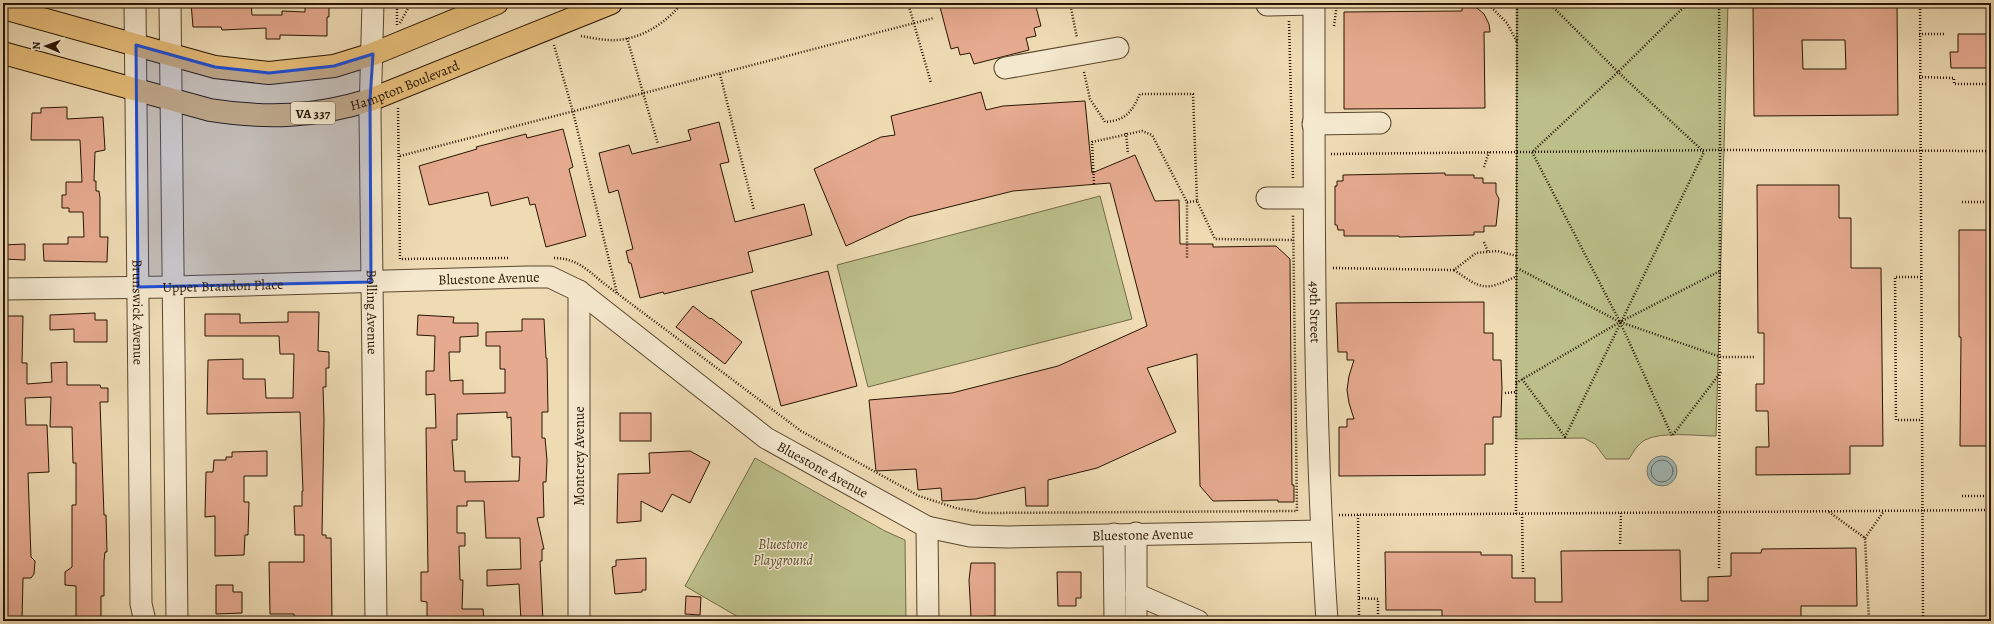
<svg xmlns="http://www.w3.org/2000/svg" width="1994" height="624" font-family="Alegreya,serif">
  <style>
    .green { fill: #bcbf8a; stroke: #726a45 }
    .water { fill: #a0b8b9; stroke: #70776f }
    .lines { fill: none; stroke-linecap: round; stroke-linejoin: round }
    .shore { stroke: #64665c; stroke-width: 1 }
    .building { fill: #e6aa90; stroke: #281500; fill-rule: evenodd }
    .minor-casing { stroke: #5a462d; stroke-width: 23 }
    .major-casing { stroke: #281500; stroke-width: 24 }
    .path { stroke: #281500; stroke-width: 2.5; stroke-dasharray: 1 2; stroke-linecap: butt }
    .minor { stroke: #f4e8ce; stroke-width: 21 }
    .major { stroke: #e7be7a; stroke-width: 22 }
    .marked { fill: #1d4ed8; fill-opacity: 0.2; stroke: #1d4ed8; stroke-width: 3; stroke-linejoin: round }
    .labels { text-anchor: middle; dominant-baseline: central; stroke-width: 3; stroke-linejoin: round; paint-order: stroke }
    .shield { fill: #f4e8ce; stroke: #65543e; stroke-width: 1 }
    .shield-label { font-size: 13px; font-weight: bold; fill: #281500 }
    .street-label { font-size: 14px; fill: #281500; stroke: #f4e8ce }
    .park-label { font-size: 14px; font-style: italic; fill: #5c5030; stroke: #f4e8ce }
  </style>
  <rect width="100%" height="100%" fill="#eedbb4"/>
  <filter id="stains"><feTurbulence type="fractalNoise" baseFrequency=".005" numOctaves="4"/><feColorMatrix values="0 0 0 0 .2 0 0 0 0 .09 0 0 0 0 .02 0 0 0 .5 -.17"/></filter>
  <radialGradient id="worn" r=".72"><stop offset=".6" stop-color="#630" stop-opacity="0"/><stop offset="1" stop-color="#630" stop-opacity=".3"/></radialGradient>
  <g class="green">
    <path d="M1517 3H1728L1716 436C1697 436 1662 431 1645 440 1638 444 1633 452 1629 459H1606L1595 444 1584 438 1516 439Z"/>
    <polygon points="1100,196 1132,319 868,387 837,265"/>
    <polygon points="755,458 885,531 905,540 906,621 745,621 685,586"/>
  </g>
  <circle class="water" cx="1662" cy="471" r="15"/>
  <g class="lines">
    <circle class="shore" cx="1662" cy="471" r="11"/>
  </g>
  <g class="building">
    <polygon points="191,3 214,3 214,5 251,3 252,15 282,15 282,11 305,12 305,3 329,4 329,17 327,17 327,36 280,35 280,39 266,39 266,28 222,30 221,27 193,27"/>
    <polygon points="939,3 1035,3 1041,26 1034,28 1036,36 1026,38 1029,50 974,64 970,53 960,55 958,47 951,49"/>
    <path d="M1753 3H1897L1898 115 1754 116ZM1802 40H1845L1846 69H1803Z"/>
    <polygon points="1462,4 1477,8 1484,14 1489,24 1490,32 1484,32 1485,108 1344,109 1344,12 1462,11"/>
    <polygon points="1958,34 1991,34 1991,68 1951,68 1950,52 1958,52"/>
    <polygon points="981,92 986,110 1003,106 1085,101 1092,173 1135,155 1155,201 1179,200 1180,244 1213,244 1213,247 1276,246 1290,259 1292,485 1294,485 1294,502 1278,502 1278,500 1213,501 1200,486 1197,354 1147,368 1176,432 1097,468 1048,480 1048,506 1026,506 1025,487 976,499 942,501 941,488 918,490 916,469 876,471 869,400 952,393 1058,366 1147,326 1110,183 1013,191 909,217 846,246 814,169 881,137 895,135 891,116"/>
    <polygon points="67,107 67,119 103,117 105,150 95,152 94,181 96,181 96,191 99,191 100,198 100,237 108,237 107,262 44,261 43,244 68,244 68,237 84,237 83,212 69,212 69,208 62,208 62,195 66,195 66,182 82,182 80,140 31,140 32,113 41,113 41,108"/>
    <polygon points="719,122 729,162 720,164 735,222 804,204 812,235 748,252 753,272 664,294 663,292 640,298 631,263 629,263 626,251 633,249 618,190 609,193 599,153 629,145 632,154 691,140 688,130"/>
    <polygon points="563,129 573,167 569,169 586,236 546,247 535,204 530,205 528,197 491,206 488,192 429,205 419,166 477,149 476,147 526,134 527,138"/>
    <polygon points="1445,173 1445,175 1474,175 1474,178 1483,178 1483,183 1496,183 1496,193 1499,199 1496,226 1484,226 1484,232 1474,232 1474,235 1399,237 1399,236 1344,236 1344,230 1338,230 1337,225 1335,225 1335,186 1337,186 1337,181 1343,181 1343,175"/>
    <polygon points="1757,185 1839,185 1839,218 1851,218 1851,268 1881,268 1883,446 1850,446 1850,474 1756,475 1756,447 1769,447 1768,411 1756,411 1756,384 1764,384 1764,333 1758,333"/>
    <polygon points="1959,230 1991,230 1991,446 1960,446 1961,337 1959,337"/>
    <polygon points="25,244 25,260 3,259 3,245"/>
    <polygon points="828,271 857,386 781,406 751,291"/>
    <polygon points="1484,302 1484,333 1493,333 1493,360 1501,360 1502,388 1501,417 1493,417 1493,444 1485,444 1485,475 1339,476 1339,427 1347,427 1347,419 1354,419 1349,403 1347,390 1349,376 1354,360 1347,360 1347,352 1338,352 1336,303"/>
    <polygon points="693,306 710,319 711,318 742,342 725,364 676,327"/>
    <polygon points="288,312 319,312 318,351 329,352 329,368 326,368 326,387 323,387 324,420 322,535 326,535 326,538 331,538 332,621 294,621 294,614 270,614 269,562 304,562 304,535 295,535 294,506 302,506 302,491 303,491 300,412 207,414 208,360 243,359 243,379 265,379 266,398 293,398 294,354 280,354 279,336 205,336 205,314 240,314 240,323 288,322"/>
    <polygon points="95,313 95,320 107,320 107,342 74,342 74,329 50,330 50,315"/>
    <path d="M418 315 454 317 453 323H478V336L460 337V352H449L450 381 463 380V394L505 393V369H500V346H486V332L522 331V319H544L546 358H547L548 412H542V438H545L547 460 546 482H543L544 517 537 518 544 549H542V561H540L543 621H521L519 584 487 586V570L521 569 520 538H486L484 501H467V506H457V533H465V546H459L460 580H463L462 609H483L484 621H427V602L421 601V572H428L426 428H436L435 394 426 395V371H434L435 336 417 335ZM507 412V418L511 417 512 457H520L519 481 465 482V471H454L452 440H457V414Z"/>
    <polygon points="3,316 23,316 22,363 27,363 27,384 52,382 51,363 67,362 67,385 100,385 101,388 108,388 108,402 100,402 104,515 106,515 107,552 105,552 104,561 104,596 101,596 101,621 76,621 76,586 65,585 65,572 72,567 72,505 76,505 76,463 73,463 72,427 50,427 51,397 25,398 26,425 47,425 49,472 28,473 31,557 35,561 34,574 31,578 23,578 22,621 3,621"/>
    <rect x="620" y="413" width="31" height="28"/>
    <polygon points="267,451 267,476 244,476 244,502 249,502 248,535 245,535 244,555 215,556 215,516 205,517 206,472 213,472 214,460 226,460 226,457 232,457 232,452"/>
    <polygon points="690,451 710,462 690,503 672,494 662,512 641,501 641,521 617,523 618,474 650,473 649,453"/>
    <polygon points="1856,548 1857,606 1801,606 1801,621 1442,621 1442,610 1386,610 1385,552 1481,552 1481,555 1512,555 1512,578 1535,578 1535,602 1562,602 1561,551 1680,550 1681,601 1708,601 1708,577 1731,576 1731,553 1761,553 1762,549"/>
    <polygon points="646,558 646,590 642,590 642,592 615,594 612,567 616,566 616,560"/>
    <polygon points="971,563 995,563 995,616 971,617 969,580"/>
    <polygon points="1057,572 1081,572 1081,598 1076,598 1076,606 1058,606"/>
    <polygon points="216,585 233,585 233,592 242,592 242,613 216,614"/>
    <polygon points="686,596 701,597 700,615 685,614"/>
  </g>
  <g class="lines">
    <defs>
      <g id="minor">
        <path id="s1" d="M135 3 141 604 145 621"/>
        <polyline points="170,3 177,621"/>
        <path id="s2" d="M373 3 370 114 376 621"/>
        <path id="s3" d="M1314 3C1314 209 1313 415 1327 621"/>
        <polyline points="1267,5 1314,4"/>
        <polyline points="1005,68 1118,48"/>
        <polyline points="1313,124 1380,123"/>
        <polyline points="1267,198 1313,198"/>
        <path id="s4" d="M3 289 173 287 528 277H550L579 291 766 438 927 527 970 536 1009 537 1321 531"/>
        <polyline points="927,527 928,621"/>
        <polyline points="1136,533 1136,621"/>
        <polyline points="1114,534 1115,621"/>
        <polyline points="1136,594 1198,621"/>
        <polyline points="579,621 579,291"/>
      </g>
      <g id="major">
        <polyline points="3,8 215,67 269,73 334,66 373,54 497,3"/>
        <path id="s5" d="M3 53 210 110C267 119 315 117 370 100L611 3"/>
      </g>
    </defs>
    <use href="#minor" class="minor-casing"/>
    <use href="#major" class="major-casing"/>
    <g class="path">
      <polyline points="397,3 397,25"/>
      <polyline points="908,3 931,83"/>
      <polyline points="1070,3 1077,38"/>
      <polyline points="1487,3 1507,23 1517,42"/>
      <polyline points="1688,3 1618,72 1532,152 1620,322 1672,436 1721,372"/>
      <polyline points="1719,3 1720,150 1719,569"/>
      <polyline points="1920,3 1923,621"/>
      <polyline points="1289,21 1293,180"/>
      <polyline points="400,23 411,3"/>
      <polyline points="1334,26 1337,3"/>
      <polyline points="1919,34 1944,34"/>
      <path d="M581 36C593 38 606 41 618 40 643 38 667 22 682 3"/>
      <polyline points="627,38 658,144"/>
      <polyline points="554,45 573,112 617,293"/>
      <path d="M1084 72 1090 99 1105 122C1126 120 1131 113 1140 94H1193L1197 201 1215 239 1294 240"/>
      <polyline points="720,74 754,210"/>
      <polyline points="1919,77 1954,78 1954,84 1991,84"/>
      <polyline points="398,108 400,259 509,258"/>
      <polyline points="1126,133 1128,154"/>
      <polyline points="1331,154 1720,150 1991,151"/>
      <polyline points="400,156 934,18"/>
      <polyline points="1484,167 1489,152"/>
      <polyline points="1094,184 1092,142 1142,131 1152,135 1187,202 1187,259"/>
      <polyline points="1187,202 1197,201"/>
      <polyline points="1962,202 1991,202"/>
      <polyline points="1484,242 1488,252"/>
      <path d="M554 258C575 258 587 269 602 282L801 431 919 496 956 508 984 513 1297 511 1293 215"/>
      <polyline points="1333,268 1454,270 1476,253 1497,251 1517,256"/>
      <polyline points="1517,268 1620,322 1721,357 1755,357"/>
      <path d="M1454 270C1482 289 1484 292 1517 276"/>
      <polyline points="1921,277 1895,277 1896,420 1922,420"/>
      <polyline points="1522,379 1565,437 1704,152 1618,72 1549,3"/>
      <polyline points="1516,383 1620,322 1720,271"/>
      <polyline points="1505,393 1516,392"/>
      <polyline points="1962,496 1991,496"/>
      <polyline points="1829,512 1865,538 1869,621"/>
      <polyline points="1516,514 1517,3"/>
      <polyline points="1522,514 1523,572"/>
      <polyline points="1339,515 1991,510"/>
      <polyline points="1358,515 1359,621"/>
      <polyline points="1865,538 1884,511"/>
      <polyline points="1620,544 1621,513"/>
      <polyline points="1359,598 1378,599 1378,619 1434,619"/>
    </g>
    <use href="#minor" class="minor"/>
    <use href="#major" class="major"/>
  </g>
  <path class="marked" d="M136 45 215 67 269 73 334 66 373 54 370 100 371 282 138 287Z"/>
  <g class="labels">
    <rect class="shield" x="291" y="102" width="44" height="22" rx="3"/>
    <g class="shield-label">
      <text x="313" y="113">VA 337</text>
    </g>
    <g class="street-label">
      <text stroke="none"><textPath href="#s5" startOffset="414">Hampton Boulevard</textPath></text>
      <text stroke="none"><textPath href="#s4" startOffset="486">Bluestone Avenue</textPath></text>
      <text stroke="none"><textPath href="#s4" startOffset="220">Upper Brandon Place</textPath></text>
      <text stroke="none"><textPath href="#s1" startOffset="309">Brunswick Avenue</textPath></text>
      <text stroke="none"><textPath href="#s2" startOffset="309">Bolling Avenue</textPath></text>
      <text stroke="none"><textPath href="#s3" startOffset="309">49th Street</textPath></text>
      <text transform="translate(579 456) rotate(-90)">Monterey Avenue</text>
      <text stroke="none"><textPath href="#s4" startOffset="882">Bluestone Avenue</textPath></text>
      <text stroke="none"><textPath href="#s4" startOffset="1218">Bluestone Avenue</textPath></text>
    </g>
    <g class="park-label">
      <text x="783" y="544">Bluestone<tspan x="783" dy="16">Playground</tspan></text>
    </g>
  </g>
  <rect width="1994" height="624" fill="none" stroke="#eedbb4" stroke-width="16"/>
  <rect x="4" y="4" width="1986" height="616" fill="none" stroke="#281500" stroke-width="2"/>
  <rect x="8" y="8" width="1978" height="608" fill="none" stroke="#281500"/>
  <g transform="translate(46 46) rotate(272)" stroke="#f4e8ce" stroke-width="3" paint-order="stroke">
  <path d="M0-3L7 15L0 10L-7 15Z" fill="#281500"/>
  <text y="-6" font-size="11" font-weight="bold" text-anchor="middle" fill="#281500">N</text>
  </g>
  <rect width="100%" height="100%" filter="url(#stains)"/>
  <rect width="100%" height="100%" fill="url(#worn)"/>
</svg>
